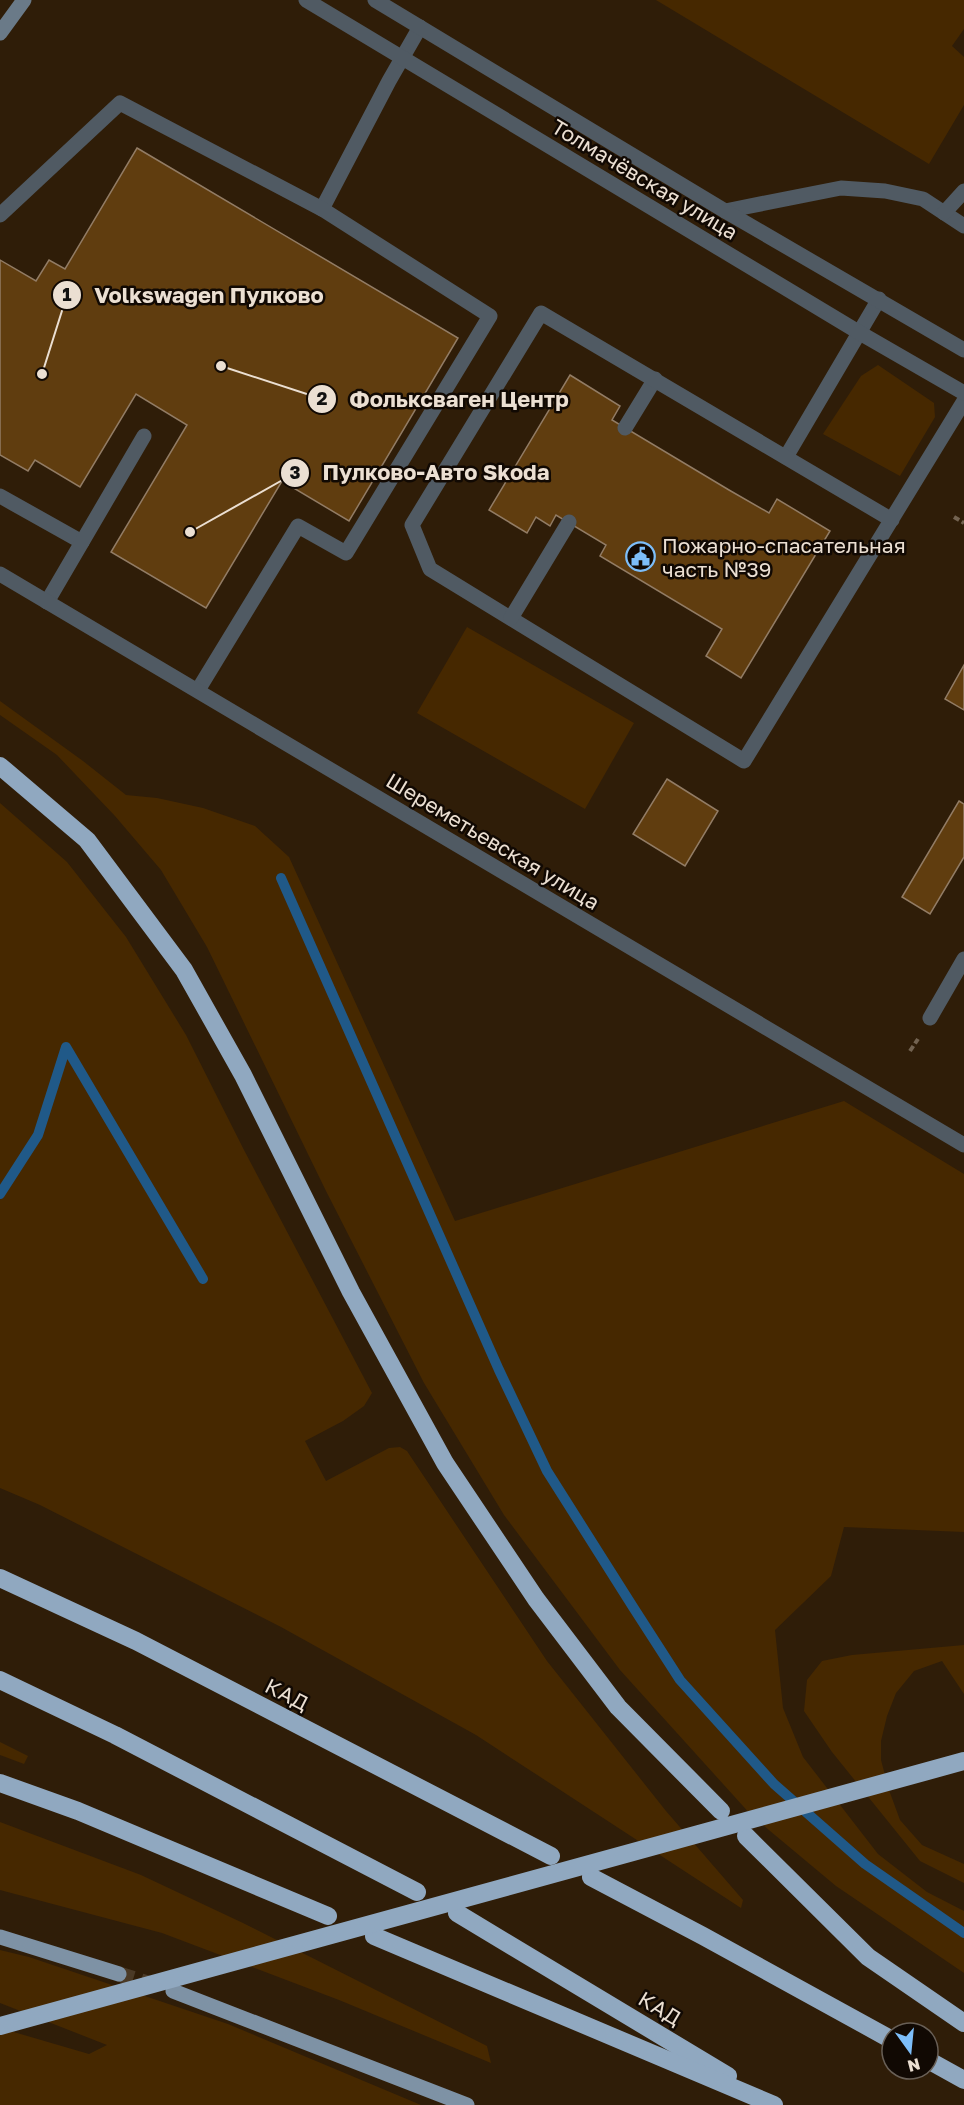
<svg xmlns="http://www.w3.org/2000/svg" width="964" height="2105" font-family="'Golos Text',sans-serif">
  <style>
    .green { fill: #462800 }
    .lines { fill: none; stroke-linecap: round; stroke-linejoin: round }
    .stream { stroke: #205988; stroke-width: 10 }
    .building { fill: #603d0f; stroke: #927c65; stroke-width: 1.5 }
    .primary-tunnel { stroke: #4b3a26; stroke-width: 15; stroke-dasharray: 15 8; stroke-linecap: butt }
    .path { stroke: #736351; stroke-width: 4; stroke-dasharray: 6 3; stroke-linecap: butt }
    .lane { stroke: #505a63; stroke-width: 15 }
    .street { stroke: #505a63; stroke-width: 15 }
    .secondary { stroke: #6a7a88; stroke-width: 15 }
    .primary { stroke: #7e92a5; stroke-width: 15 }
    .highway { stroke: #90a8c0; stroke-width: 18 }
    .labels { text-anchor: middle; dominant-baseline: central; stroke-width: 5; stroke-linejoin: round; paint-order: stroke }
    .street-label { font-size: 21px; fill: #ebdfd2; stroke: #110903 }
    .poi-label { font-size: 21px; fill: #ebdfd2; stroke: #110903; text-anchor: start }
    .leader { fill: none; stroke: #ebdfd2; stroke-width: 2 }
    .callout-dot { fill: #ebdfd2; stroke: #110903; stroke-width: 2 }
    .mark-label { font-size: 18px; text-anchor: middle; font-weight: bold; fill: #111 }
    .callout-label { font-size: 22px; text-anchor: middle; font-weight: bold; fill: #ebdfd2; stroke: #110903; stroke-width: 5; stroke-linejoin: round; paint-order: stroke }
  </style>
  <rect width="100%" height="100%" fill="#2f1d08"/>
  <g class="green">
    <polygon points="656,0 964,0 964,29 952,46 964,57 964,105 929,164"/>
    <polygon points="878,365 934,403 935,417 900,476 823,434 861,376"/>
    <polygon points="467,627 634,723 585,809 417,713"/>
    <polygon points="0,701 83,761 126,795 157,798 203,808 255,826 289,857 455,1221 844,1101 964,1174 964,1532 844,1527 831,1576 775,1630 783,1708 803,1757 878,1854 927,1892 964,1911 964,1973 836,1886 752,1816 620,1670 504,1515 424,1383 326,1191 207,947 161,870 115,816 57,755 0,715"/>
    <polygon points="0,803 67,862 126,937 186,1035 244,1150 372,1393 364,1406 343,1421 305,1441 326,1481 389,1448 400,1447 407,1451 547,1661 666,1811 743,1900 741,1908 476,1735 281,1627 40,1505 0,1488"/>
    <polygon points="964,1645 964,1694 942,1661 914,1671 896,1693 887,1716 881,1741 881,1760 889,1790 900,1820 922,1845 964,1864 964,1883 920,1861 832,1752 804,1711 807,1680 822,1661 852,1655"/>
    <polygon points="0,1742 28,1756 24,1764 0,1755"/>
    <polygon points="0,1822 141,1875 243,1923 487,2046 491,2063 339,2000 162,1933 0,1890"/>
    <polygon points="0,1950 29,1957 228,2024 421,2105 0,2105 0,2028 89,2054 107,2045 0,2003"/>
  </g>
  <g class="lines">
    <g class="stream">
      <polyline points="281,878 499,1370 547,1471 633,1607 680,1680 774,1784 865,1864 964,1933"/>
      <polyline points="0,1194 38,1135 66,1047 203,1279"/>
    </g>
  </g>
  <g class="building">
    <polygon points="137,148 458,338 349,521 282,481 206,608 111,552 187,425 136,394 80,487 35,460 28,471 0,455 0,260 36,281 49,260 65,269"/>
    <polygon points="570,375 620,406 612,420 729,490 769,513 777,499 830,531 741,678 706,656 722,629 600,556 606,545 556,515 550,526 536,517 527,533 489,510"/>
    <polygon points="964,665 964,710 945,699"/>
    <polygon points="667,779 718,811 685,866 633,834"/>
    <polygon points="959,801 964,804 964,857 930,914 902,897"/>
  </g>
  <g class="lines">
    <polyline class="primary-tunnel" points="119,1974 154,1985"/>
    <g class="path">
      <polyline points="954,517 964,523"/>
      <polyline points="910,1051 918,1039"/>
    </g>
    <g class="lane">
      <polyline points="322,209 389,81 420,27"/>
      <polyline points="725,211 841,188 885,191 923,199 964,226"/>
      <polyline points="944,213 964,191"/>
      <polyline points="0,215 120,103 322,209 490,316 346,553 298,526 198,690"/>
      <polyline points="625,428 655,379"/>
      <polyline points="786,457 879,299"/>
      <polyline points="0,496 82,542"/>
      <polyline points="892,520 541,313 412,525 430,569 744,761 964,401"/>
      <polyline points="47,602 144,436"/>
      <polyline points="511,618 569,522"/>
      <polyline points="930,1018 964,959"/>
    </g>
    <g class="street">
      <polyline points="306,0 860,333 964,393"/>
      <polyline points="375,0 725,211 964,350"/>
      <polyline points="0,574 964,1145"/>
    </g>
    <polyline class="secondary" points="0,33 24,0"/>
    <g class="primary">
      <polyline points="0,1937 119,1974"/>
      <polyline points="173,1991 467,2105"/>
    </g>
    <g class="highway">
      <polyline points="0,766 87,840 184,970 243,1075 351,1292 445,1463 536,1599 618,1707 721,1811"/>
      <polyline points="0,1578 136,1641 551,1856"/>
      <polyline points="0,1680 115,1735 417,1892"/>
      <polyline points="0,1783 78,1811 328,1916"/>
      <polyline points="746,1836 868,1957 964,2023"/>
      <polyline points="591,1877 703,1936 892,2040"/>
      <polyline points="457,1913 728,2076"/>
      <polyline points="374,1936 774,2105"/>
      <polyline points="0,2026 964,1761"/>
      <polyline points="928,2060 964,2080"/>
    </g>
  </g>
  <defs>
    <symbol id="civic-ring" viewBox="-11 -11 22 22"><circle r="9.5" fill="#110903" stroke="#7dbef9" stroke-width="1.5"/><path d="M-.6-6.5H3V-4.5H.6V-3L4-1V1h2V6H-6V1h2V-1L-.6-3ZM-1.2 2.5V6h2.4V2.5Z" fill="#7dbef9"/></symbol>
  </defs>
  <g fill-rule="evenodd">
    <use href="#civic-ring" x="624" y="540" width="33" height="33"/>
  </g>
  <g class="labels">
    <g class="street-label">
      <text transform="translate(645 179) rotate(31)">Толмачёвская улица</text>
      <text transform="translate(493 841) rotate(31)">Шереметьевская улица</text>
      <text transform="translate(287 1694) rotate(27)">КАД</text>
      <text transform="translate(660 2008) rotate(31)">КАД</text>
    </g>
    <g class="poi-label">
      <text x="662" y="545">Пожарно-спасательная<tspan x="662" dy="24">часть №39</tspan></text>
    </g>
  </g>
  <path class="leader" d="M42 374L67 295M221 366L322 399M190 532L295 473"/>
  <g class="callout-dot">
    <circle cx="42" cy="374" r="6"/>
    <circle cx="221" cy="366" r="6"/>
    <circle cx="190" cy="532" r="6"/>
    <circle cx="67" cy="295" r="15"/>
    <circle cx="322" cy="399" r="15"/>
    <circle cx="295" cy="473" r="15"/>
  </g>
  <g class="mark-label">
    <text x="67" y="301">1</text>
    <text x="322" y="405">2</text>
    <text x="295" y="479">3</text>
  </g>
  <g class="callout-label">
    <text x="209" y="303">Volkswagen Пулково</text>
    <text x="459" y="407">Фольксваген Центр</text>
    <text x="436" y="480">Пулково-Авто Skoda</text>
  </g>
  <g transform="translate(910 2051) rotate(165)"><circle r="28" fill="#110903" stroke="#685f56" stroke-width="1.5"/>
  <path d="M0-4.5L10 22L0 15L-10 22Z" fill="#7dbef9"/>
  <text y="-9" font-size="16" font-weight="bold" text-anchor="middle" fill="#ebdfd2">N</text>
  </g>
</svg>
